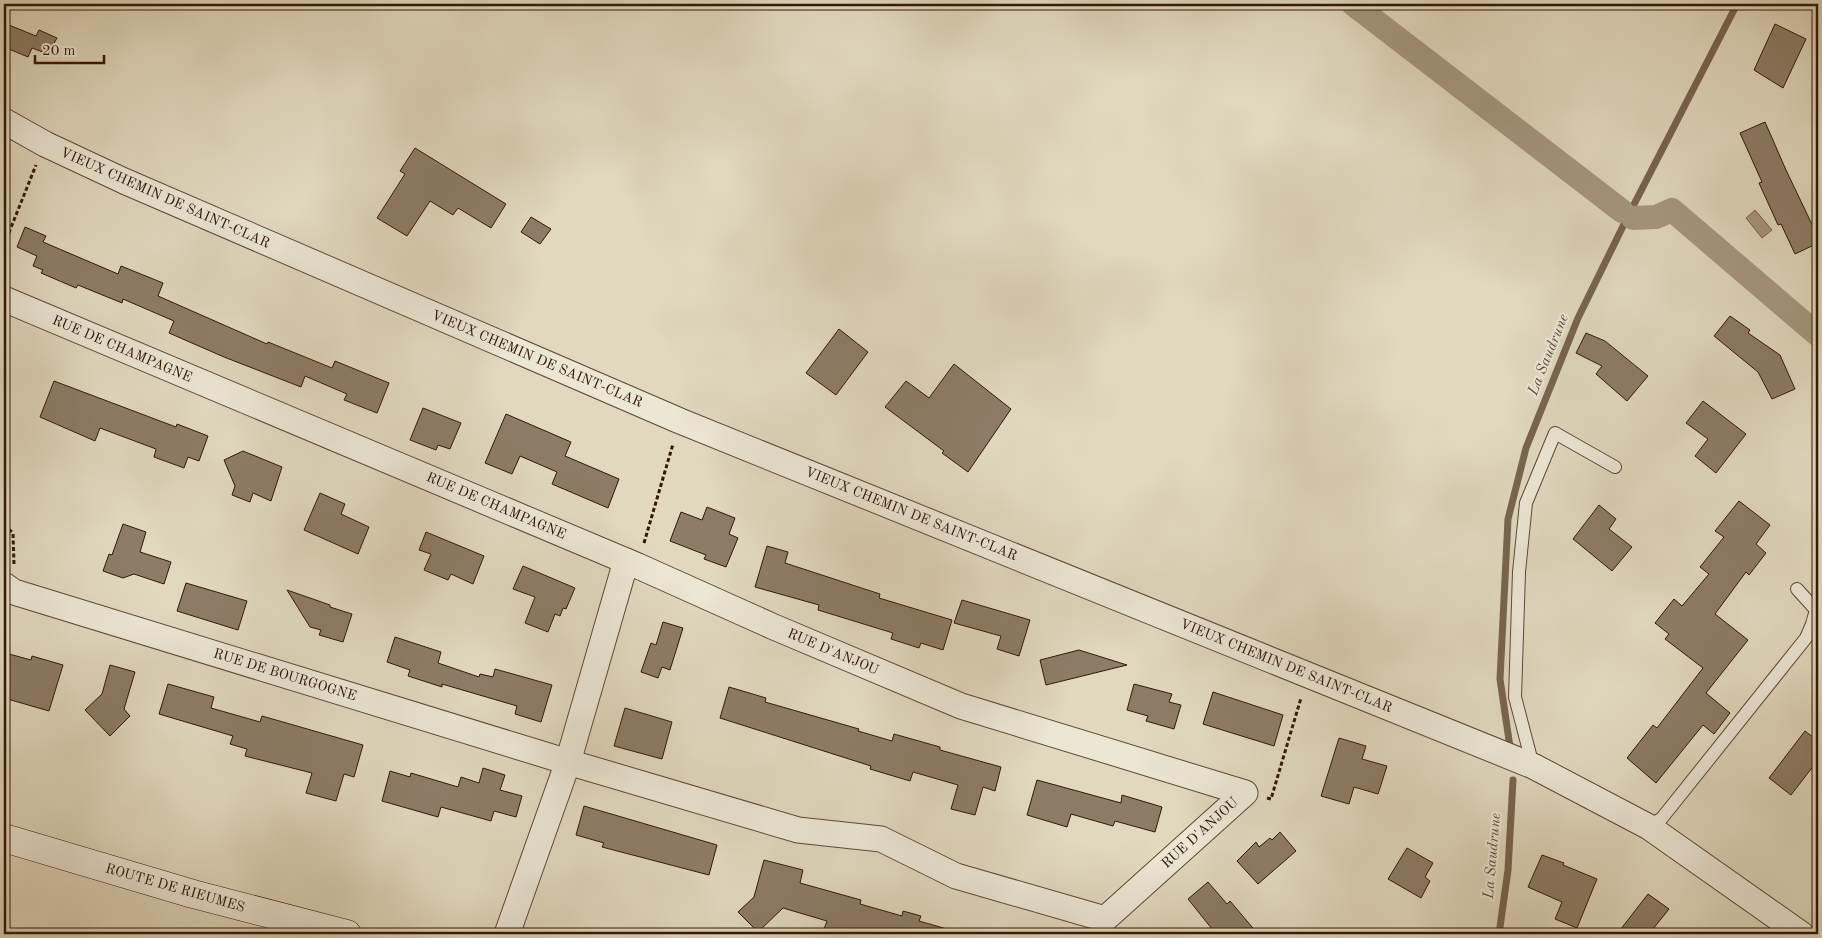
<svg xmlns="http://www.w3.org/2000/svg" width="1822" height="938" font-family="'Old Standard TT',serif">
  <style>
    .water { fill: #a6977f; stroke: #78644f }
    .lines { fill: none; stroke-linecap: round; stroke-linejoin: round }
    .stream { stroke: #78644f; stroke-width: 7 }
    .canal { stroke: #a6977f; stroke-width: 24 }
    .building { fill: #8d7c66; stroke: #321806 }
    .lane-casing { stroke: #5e4834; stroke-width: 14 }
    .street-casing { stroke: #5e4834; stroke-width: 27 }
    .secondary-casing { stroke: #321806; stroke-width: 29 }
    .path { stroke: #321806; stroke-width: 3; stroke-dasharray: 4 2.5; stroke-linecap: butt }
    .lane { stroke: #ece6d5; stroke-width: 12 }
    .street { stroke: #ece6d5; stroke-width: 25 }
    .secondary { stroke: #ece6d5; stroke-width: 28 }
    .labels { text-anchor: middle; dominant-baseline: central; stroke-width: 4.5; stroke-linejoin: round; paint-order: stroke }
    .street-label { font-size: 14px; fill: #321806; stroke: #ece6d5 }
    .water-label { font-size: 15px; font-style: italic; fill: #604b36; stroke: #ece6d5 }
  </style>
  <rect width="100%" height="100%" fill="#e1d8be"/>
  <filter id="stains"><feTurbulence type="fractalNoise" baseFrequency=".004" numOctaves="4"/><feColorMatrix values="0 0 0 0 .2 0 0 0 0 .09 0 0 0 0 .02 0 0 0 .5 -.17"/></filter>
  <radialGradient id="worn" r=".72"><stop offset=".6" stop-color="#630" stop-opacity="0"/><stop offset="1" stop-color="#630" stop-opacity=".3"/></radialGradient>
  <polygon class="water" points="1755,210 1772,230 1762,238 1746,218"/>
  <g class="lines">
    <g class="stream">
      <polyline points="1510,747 1500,679 1508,519 1526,448 1578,318 1627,218 1737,4"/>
      <polyline points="1499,934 1508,870 1513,780"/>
    </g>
    <g class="canal">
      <polyline points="1353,4 1622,211"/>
      <polyline points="1633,218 1656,217 1672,210 1818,335"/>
    </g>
  </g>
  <g class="building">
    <polygon points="4,23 36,36 39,30 57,38 48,54 32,48 28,57 4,47"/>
    <polygon points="1775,24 1806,39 1783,88 1754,70"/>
    <polygon points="1765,122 1786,170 1818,237 1818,243 1795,254 1781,224 1778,225 1759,183 1762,182 1740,133"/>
    <polygon points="415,148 506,204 491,228 458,208 453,215 430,201 407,236 377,218 405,174 400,171"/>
    <polygon points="531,217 551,229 540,244 521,232"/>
    <polygon points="25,227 46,236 43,242 118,274 121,266 163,283 158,296 267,344 268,342 332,368 335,361 389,383 377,413 344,400 347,394 305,376 301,387 224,357 169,333 174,321 123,299 122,303 78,285 76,288 41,273 43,270 33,266 37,256 17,247"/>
    <polygon points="1730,316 1750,330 1748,333 1780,355 1795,389 1772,399 1758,372 1714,336"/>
    <polygon points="839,329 868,352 836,395 806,373"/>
    <polygon points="1586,333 1605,341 1648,376 1627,401 1596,374 1602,366 1576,353"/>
    <polygon points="954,364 1011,409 968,472 942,453 944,451 885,407 906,381 929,398"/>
    <polygon points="54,381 176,427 177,424 208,436 199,461 188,457 184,468 154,457 156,449 100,428 95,441 40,417"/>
    <polygon points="1703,401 1746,434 1716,473 1695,456 1708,439 1686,423"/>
    <polygon points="423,408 461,423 450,449 438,445 436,450 410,440"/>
    <polygon points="506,414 571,442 565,456 619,479 608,508 552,484 557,472 520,456 512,474 485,463"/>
    <polygon points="243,451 282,467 271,501 253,493 250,502 232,495 235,486 224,460"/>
    <polygon points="320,493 345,504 341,514 369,527 358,554 304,530"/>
    <polygon points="1739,501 1770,525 1756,544 1766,553 1749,575 1746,572 1715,614 1748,640 1706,693 1730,713 1714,734 1703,725 1656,783 1627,758 1653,725 1657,728 1703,668 1665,639 1669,634 1655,623 1674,599 1682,606 1709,574 1700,567 1724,537 1715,531"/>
    <polygon points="1599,505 1616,519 1609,529 1632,547 1612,571 1573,539"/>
    <polygon points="707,507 735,518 729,534 738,538 726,567 704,559 706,555 670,541 681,512 702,520"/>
    <polygon points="123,524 146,532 140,552 171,562 164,584 134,574 123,578 103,571 109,554 112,555"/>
    <polygon points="426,532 484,556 473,584 451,574 448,580 424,570 431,554 419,550"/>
    <polygon points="767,546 788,552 785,563 880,594 879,598 952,620 943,650 921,643 919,648 891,639 893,633 818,610 819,605 755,587"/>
    <polygon points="523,566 575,588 566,609 563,608 560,616 555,614 548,632 525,623 535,597 513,589"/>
    <polygon points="186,583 247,601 238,630 177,611"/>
    <polygon points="287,590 330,605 330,607 352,614 343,642 319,635 321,630 310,627"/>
    <polygon points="962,600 1030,620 1019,656 997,649 1001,636 954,623"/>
    <polygon points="663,622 683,628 670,670 662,667 658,678 641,672 651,643 656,645"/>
    <polygon points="395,637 441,652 438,663 479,677 480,674 493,677 495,669 552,685 541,722 515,714 517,706 442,684 442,687 408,676 410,670 387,662"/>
    <polygon points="1079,650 1127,665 1046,685 1040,660"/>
    <polygon points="9,654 31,660 32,656 63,665 49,711 4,698 4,671"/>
    <polygon points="110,665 135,672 124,709 130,716 110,736 85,710 102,694"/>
    <polygon points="168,684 214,697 211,708 260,722 262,716 363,745 354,777 344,774 336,801 306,793 312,773 245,756 247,749 230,744 233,736 159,714"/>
    <polygon points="1134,684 1172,694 1169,702 1181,705 1174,729 1146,721 1148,716 1127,710"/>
    <polygon points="729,687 766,698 765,702 859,729 858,731 892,741 894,734 940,747 940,750 1001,767 995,791 983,787 975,815 951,809 958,785 913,772 910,781 870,769 871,766 720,718"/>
    <polygon points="1213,692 1283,715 1274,746 1203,724"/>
    <polygon points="625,708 672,722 662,759 614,746"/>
    <polygon points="1805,731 1818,741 1818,760 1791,795 1769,778"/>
    <polygon points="1339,738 1366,746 1362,759 1387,766 1378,794 1354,787 1349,804 1321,796"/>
    <polygon points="483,768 505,775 500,790 522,796 516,817 494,811 491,821 441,807 438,817 382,801 390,771 410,777 411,773 458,787 461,777 479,783"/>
    <polygon points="1037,780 1121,803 1122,795 1162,807 1155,832 1115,821 1113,826 1071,814 1067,827 1027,815"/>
    <polygon points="584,806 717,845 709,875 602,847 604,843 576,835"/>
    <polygon points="1280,832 1296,851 1258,884 1237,861 1256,842 1259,847 1270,838 1272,840"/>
    <polygon points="1407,848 1433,863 1425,877 1430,881 1421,898 1388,879"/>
    <polygon points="1542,855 1564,863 1563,865 1597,879 1577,928 1555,919 1562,902 1528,887"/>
    <polygon points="764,860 803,870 800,883 861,900 860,904 902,916 903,911 921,916 919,921 947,929 946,934 845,934 824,929 827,921 783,908 758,932 738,912 754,897"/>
    <polygon points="1208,882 1227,904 1230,901 1258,934 1216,934 1188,899"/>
    <polygon points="1648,894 1669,909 1649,934 1617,934"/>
  </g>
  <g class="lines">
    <defs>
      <g id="lane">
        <polyline points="1533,766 1515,697 1519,572 1526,503 1555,433 1615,467"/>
        <polyline points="1649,827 1662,818 1806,638 1812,624 1816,610 1797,589"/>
      </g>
      <g id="street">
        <polyline points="4,121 45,144 124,181 680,421 1533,766 1649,827 1801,934"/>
        <polyline points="4,299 638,566 774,627 961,706 1245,793 1105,919 956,876 881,839 798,830 568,762 14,592 4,585"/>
        <polyline points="507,934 568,762 626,561"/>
      </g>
      <polyline id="secondary" points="4,838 193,894 347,934"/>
    </defs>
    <use href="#lane" class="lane-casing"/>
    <use href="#street" class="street-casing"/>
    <use href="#secondary" class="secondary-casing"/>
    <g class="path">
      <polyline points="4,245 36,165"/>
      <polyline points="4,525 13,533 14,564"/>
      <polyline points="644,543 673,444"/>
      <polyline points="1267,798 1271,799 1301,698"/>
    </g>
    <use href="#lane" class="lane"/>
    <use href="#street" class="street"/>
    <use href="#secondary" class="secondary"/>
  </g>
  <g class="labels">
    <g class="street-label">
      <text transform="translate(165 198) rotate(24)">VIEUX CHEMIN DE SAINT-CLAR</text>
      <text transform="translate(122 349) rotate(23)">RUE DE CHAMPAGNE</text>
      <text transform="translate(537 359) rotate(23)">VIEUX CHEMIN DE SAINT-CLAR</text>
      <text transform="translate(496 506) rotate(23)">RUE DE CHAMPAGNE</text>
      <text transform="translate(911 514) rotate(22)">VIEUX CHEMIN DE SAINT-CLAR</text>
      <text transform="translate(833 652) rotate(23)">RUE D'ANJOU</text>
      <text transform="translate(1286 666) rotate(22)">VIEUX CHEMIN DE SAINT-CLAR</text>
      <text transform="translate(285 675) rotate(17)">RUE DE BOURGOGNE</text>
      <text transform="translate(1200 833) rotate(-42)">RUE D'ANJOU</text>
      <text transform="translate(175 888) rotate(16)">ROUTE DE RIEUMES</text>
    </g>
    <g class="water-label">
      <text transform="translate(1549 355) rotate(-68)">La Saudrune</text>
      <text transform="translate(1493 856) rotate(-85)">La Saudrune</text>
    </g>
  </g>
  <rect width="1822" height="938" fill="none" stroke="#e1d8be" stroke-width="20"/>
  <rect x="5" y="5" width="1812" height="928" fill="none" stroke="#321806" stroke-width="2.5"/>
  <rect x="10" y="10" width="1802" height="918" fill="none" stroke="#321806"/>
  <path d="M35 55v8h69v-8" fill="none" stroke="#321806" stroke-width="2.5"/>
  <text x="42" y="55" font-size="15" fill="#321806" stroke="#ece6d5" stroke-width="4" paint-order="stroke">20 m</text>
  <rect width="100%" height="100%" filter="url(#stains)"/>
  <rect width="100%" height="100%" fill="url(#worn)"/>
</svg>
